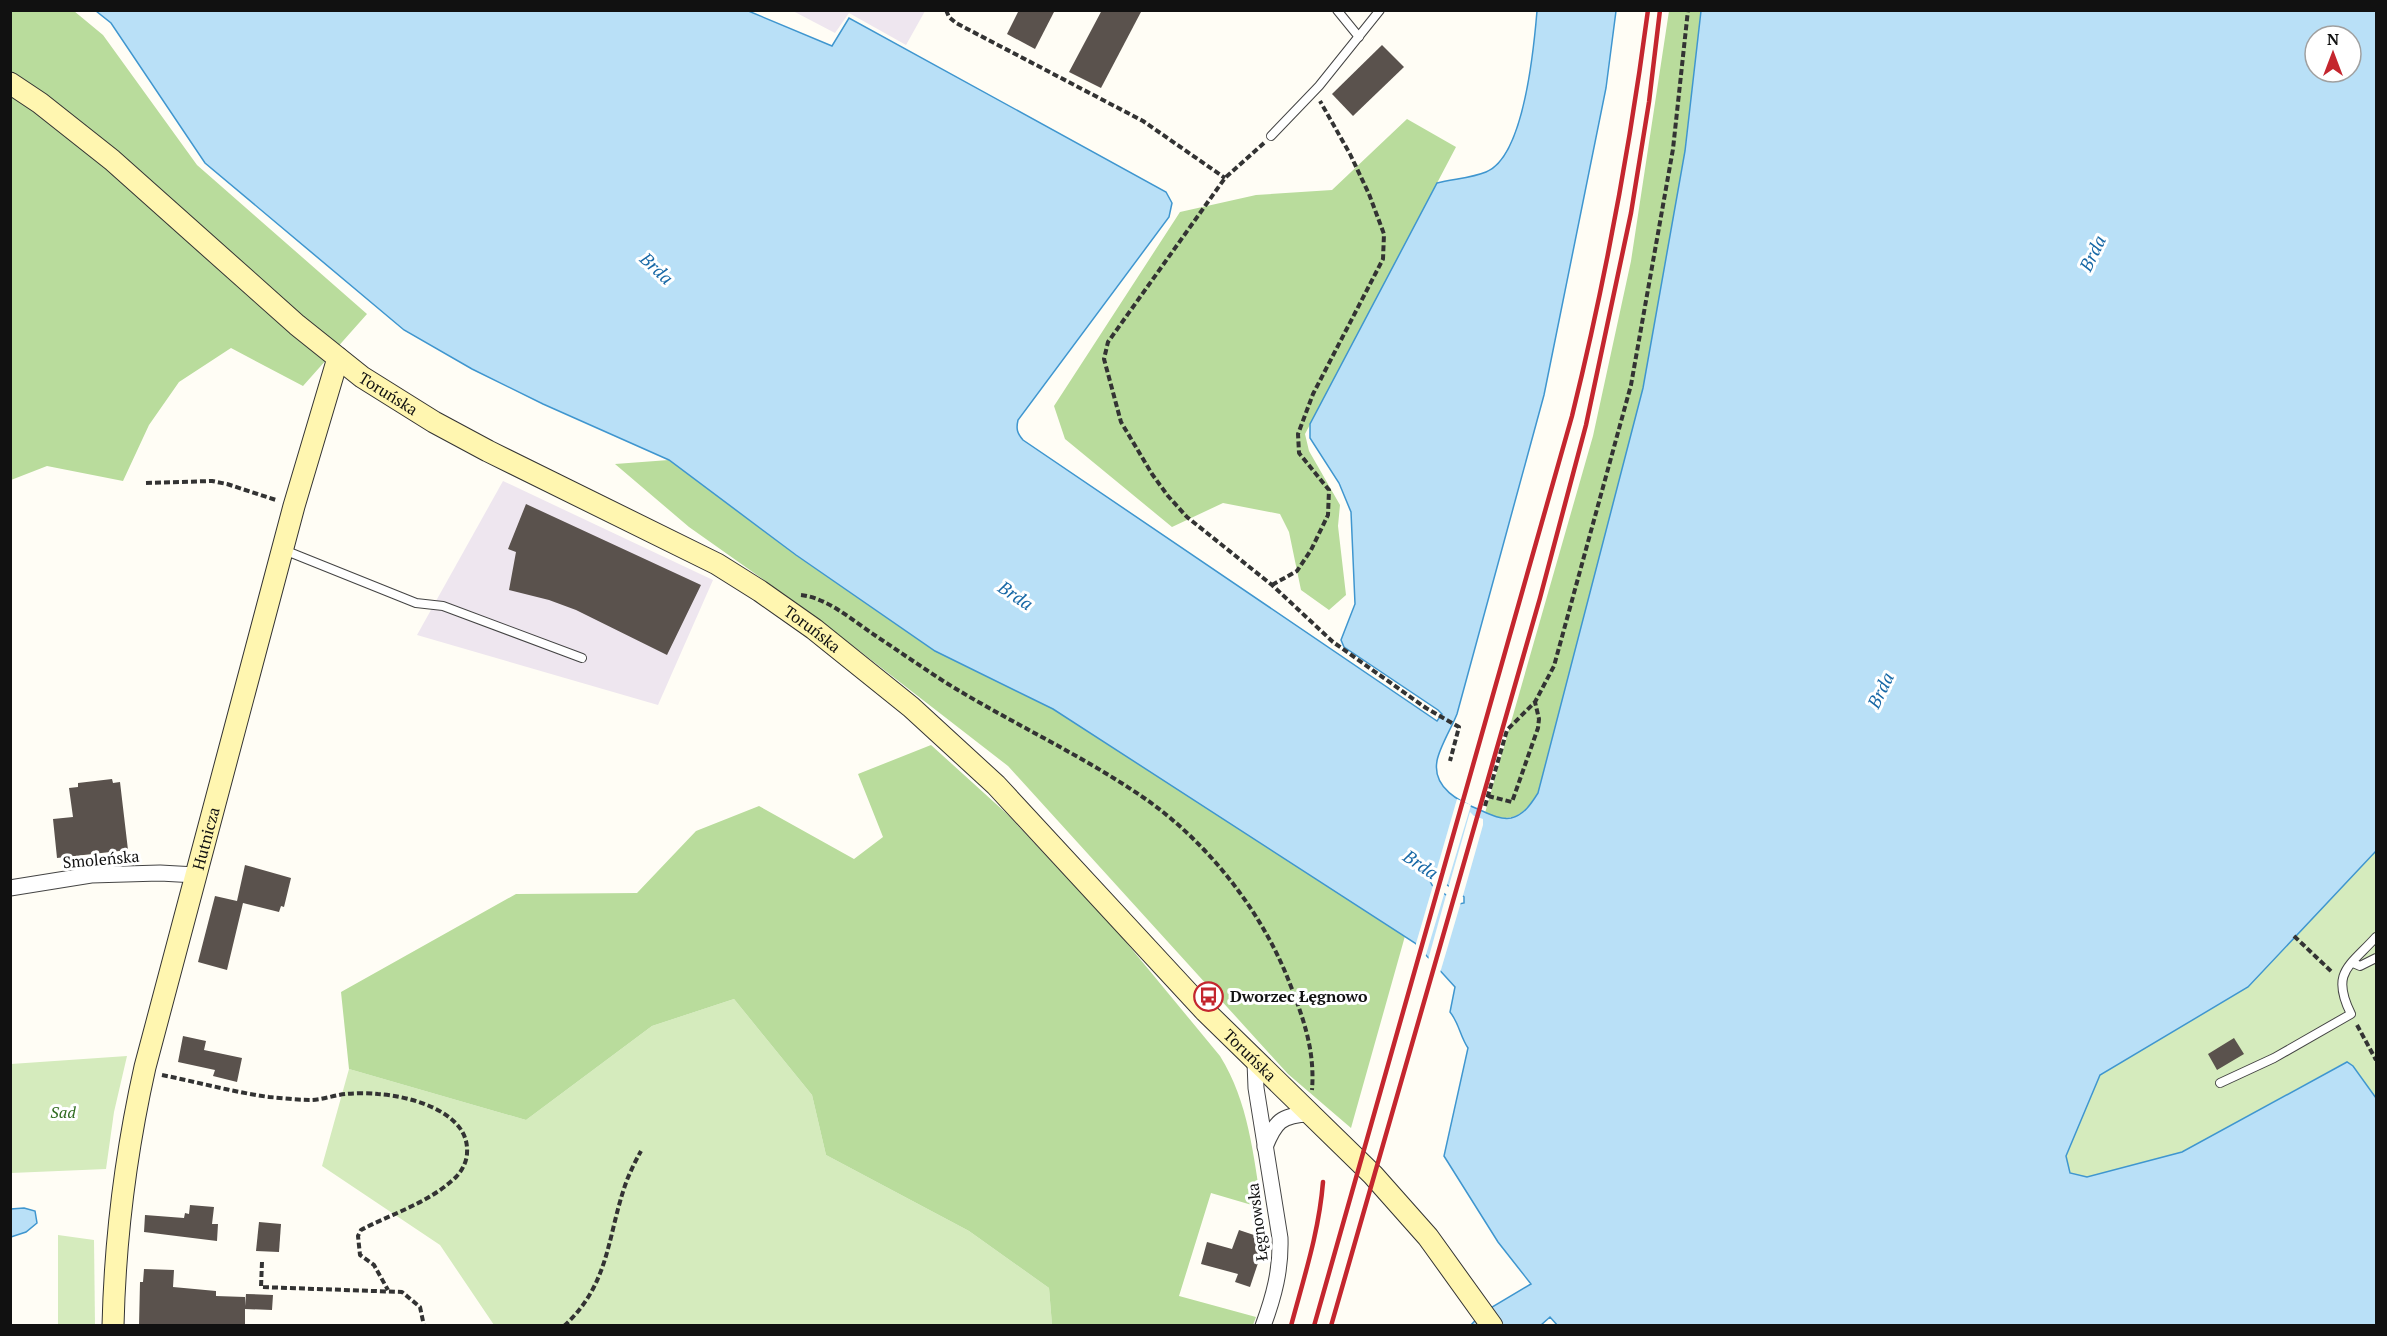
<svg xmlns="http://www.w3.org/2000/svg" width="2387" height="1336" font-family="'PT Serif',serif">
  <style>
    .industrial { fill: #eee6ef }
    .green { fill: #d5ebbd }
    .forest { fill: #b9dc9c }
    .water { fill: #b9e0f7; stroke: #3f96cf; stroke-width: 1.5; fill-rule: evenodd }
    .pier { fill: #fffdf5 }
    .building { fill: #5a524d }
    .lines { fill: none; stroke-linecap: round; stroke-linejoin: round }
    .lane-casing { stroke: #444; stroke-width: 10 }
    .street-casing { stroke: #444; stroke-width: 17 }
    .secondary-casing { stroke: #333; stroke-width: 23 }
    .path { stroke: #333; stroke-width: 4; stroke-dasharray: 6 3; stroke-linecap: butt }
    .lane { stroke: #fff; stroke-width: 8 }
    .street { stroke: #fff; stroke-width: 15 }
    .secondary { stroke: #fff6b0; stroke-width: 21 }
    .rail { stroke: #c4262e; stroke-width: 4.5 }
    .labels { text-anchor: middle; dominant-baseline: central; stroke-width: 6; stroke-linejoin: round; paint-order: stroke }
    .street-label { font-size: 16px; fill: #111; stroke: #fff }
    .poi-label { font-size: 16px; font-weight: bold; fill: #111; stroke: #fff; text-anchor: start }
    .park-label { font-size: 16px; font-style: italic; fill: #2f6b1f; stroke: #fff }
    .water-label { font-size: 18px; font-style: italic; fill: #1768a6; stroke: #fff }
  </style>
  <rect width="100%" height="100%" fill="#fffdf5"/>
  <g class="industrial">
    <polygon points="793,11 925,11 906,45 849,13 835,33"/>
    <polygon points="503,481 713,580 658,705 417,635"/>
  </g>
  <g class="green">
    <polygon points="2376,851 2376,1098 2353,1066 2346,1062 2182,1152 2087,1177 2070,1173 2066,1156 2100,1075 2248,987"/>
    <polygon points="734,999 812,1095 826,1155 969,1231 1049,1288 1052,1325 494,1325 440,1245 322,1166 349,1069 526,1120 652,1026"/>
    <polygon points="127,1056 114,1112 106,1169 11,1173 11,1064"/>
    <polygon points="58,1235 94,1240 95,1325 58,1325"/>
  </g>
  <g class="forest">
    <polygon points="11,11 74,11 103,35 197,165 367,314 303,386 231,348 179,382 149,425 123,481 47,466 11,480"/>
    <path d="M1669 11H1701L1685 151 1643 388 1538 793C1523 816 1512 824 1485 813L1593 436 1631 261Z"/>
    <polygon points="1407,119 1456,147 1305,434 1309,451 1340,505 1338,526 1346,595 1329,610 1301,590 1289,532 1280,514 1223,503 1172,527 1065,439 1054,406 1180,212 1256,195 1332,190"/>
    <polygon points="669,460 796,555 935,651 1053,709 1405,936 1351,1128 1288,1074 1008,766 812,614 689,527 615,464"/>
    <path d="M931 745 1006 813 1116 930 1220 1056C1249 1103 1253 1154 1262 1208L1211 1193 1179 1296 1256 1317 1253 1325H1052L1049 1288 969 1231 826 1155 812 1095 734 999 652 1026 526 1120 349 1069 341 992 516 894 637 893 696 831 759 806 854 859 883 837 858 774Z"/>
  </g>
  <g class="water">
    <path d="M746 10 832 46 849 18 1166 192 1172 203 1169 217 1018 420C1016 429 1017 433 1023 440L1437 721 1442 714 1438 710 1344 647 1341 640 1355 604 1351 512 1339 483 1310 438V424L1437 183C1452 179 1472 178 1486 172 1524 157 1534 47 1537 11H1616L1606 88 1544 395 1457 714C1452 727 1439 748 1437 761 1432 788 1460 802 1480 810 1489 814 1501 820 1511 818 1524 815 1531 804 1538 793L1643 388 1685 151 1701 11H2376V851L2248 987 2100 1075 2066 1156 2070 1173 2087 1177 2182 1152 2347 1062 2353 1066 2376 1098V1325L1558 1326 1550 1317 1541 1325H1471L1482 1313 1531 1284 1498 1242 1444 1156 1468 1048C1460 1036 1459 1023 1450 1012L1455 987 1415 943 1053 709 935 651 796 555 669 460 543 404 472 369 404 330 205 163 111 23 96 11ZM2315 36H2351V72H2315ZM1433 875 1464 897V903L1459 904 1432 885 1429 879Z"/>
    <polygon points="24,1208 35,1211 37,1223 26,1232 11,1237 11,1209"/>
  </g>
  <g class="pier">
    <polygon points="1457,799 1471,805 1446,888 1434,879"/>
    <polygon points="1470,812 1474,816 1483,819 1483,825 1462,899 1448,889"/>
    <polygon points="1434,882 1445,891 1425,958 1415,947"/>
    <polygon points="1447,892 1461,902 1440,973 1428,960"/>
  </g>
  <g class="building">
    <polygon points="1019,10 1055,10 1035,49 1007,34"/>
    <polygon points="1102,10 1142,10 1101,88 1069,72"/>
    <polygon points="1382,45 1404,67 1353,116 1332,94"/>
    <polygon points="526,504 701,585 667,655 576,610 549,600 509,590 516,552 508,549"/>
    <polygon points="112,779 113,783 120,782 128,850 57,858 53,819 73,817 69,788 78,787 78,783"/>
    <polygon points="245,865 291,878 284,907 281,906 279,912 243,903 227,970 198,962 215,896 237,901"/>
    <polygon points="183,1036 206,1041 204,1050 242,1058 237,1082 213,1076 215,1070 178,1062"/>
    <polygon points="2234,1038 2244,1054 2217,1070 2208,1054"/>
    <polygon points="190,1205 214,1207 212,1224 218,1224 217,1241 144,1232 145,1215 184,1218 185,1213 189,1214"/>
    <polygon points="259,1222 281,1224 279,1252 256,1251"/>
    <polygon points="1239,1230 1266,1239 1250,1287 1235,1282 1238,1274 1201,1264 1207,1242 1232,1249"/>
    <polygon points="144,1269 174,1270 173,1287 216,1291 216,1296 245,1297 245,1306 246,1294 273,1295 272,1310 245,1309 245,1324 139,1326 140,1282 143,1282"/>
  </g>
  <g class="lines">
    <defs>
      <g id="lane">
        <polyline points="1337,10 1359,37"/>
        <polyline points="1271,136 1319,86 1380,10"/>
        <polyline points="284,550 416,603 443,606 582,658"/>
        <polyline points="2353,963 2360,966 2376,958"/>
        <path d="M2220 1083 2274 1058 2351 1014C2330 972 2350 966 2376 937"/>
      </g>
      <g id="street">
        <polyline points="10,888 91,875 160,873 196,875"/>
        <path d="M1255 1062 1256 1088 1280 1238C1281 1270 1274 1296 1263 1326"/>
        <path d="M1265 1147C1275 1122 1281 1115 1309 1114"/>
      </g>
      <g id="secondary">
        <path id="s1" d="M10 83 40 103 112 160 297 325 362 377 434 422 488 451 717 564 760 591 814 629 911 707 996 785 1205 1011 1373 1175 1428 1237 1492 1326"/>
        <path id="s2" d="M113 1326C115 1238 126 1152 145 1067L294 506 338 358"/>
      </g>
    </defs>
    <use href="#lane" class="lane-casing"/>
    <use href="#street" class="street-casing"/>
    <use href="#secondary" class="secondary-casing"/>
    <g class="path">
      <polyline points="946,10 949,17 956,23 1143,121 1225,178"/>
      <polyline points="1264,143 1225,178 1108,342 1104,359 1121,422 1152,474 1168,496 1187,517 1272,585 1333,642 1426,708 1459,727 1450,761"/>
      <polyline points="146,483 212,481 227,484 276,500"/>
      <polyline points="1272,585 1297,571 1311,550 1328,515 1329,490 1299,453 1298,434 1313,394 1383,259 1384,234 1369,194 1350,154 1320,101"/>
      <path d="M801 595C828 598 853 621 876 636 900 652 923 668 948 684 1013 724 1084 756 1147 800 1209 844 1263 913 1290 984 1304 1020 1315 1051 1312 1090"/>
      <polyline points="1488,796 1512,802 1538,728 1539,719 1535,702"/>
      <polyline points="1485,806 1507,730 1535,702 1554,666 1631,385 1673,149 1688,10"/>
      <polyline points="2294,936 2333,973"/>
      <polyline points="2357,1025 2376,1060"/>
      <path d="M162 1075C197 1082 233 1092 269 1097 282 1098 297 1100 310 1100 322 1100 334 1095 346 1094 356 1093 368 1093 378 1094 410 1096 470 1112 467 1153 467 1161 462 1171 456 1177 429 1203 393 1213 361 1230L358 1236 360 1255 374 1265 388 1290"/>
      <polyline points="262,1262 261,1287 402,1292 420,1307 424,1326"/>
      <path d="M564 1326C611 1283 607 1234 627 1180 631 1170 636 1160 641 1151"/>
    </g>
    <use href="#lane" class="lane"/>
    <use href="#street" class="street"/>
    <use href="#secondary" class="secondary"/>
    <g class="rail">
      <path d="M1291 1326C1304 1277 1319 1232 1323 1182"/>
      <path d="M1314 1326 1572 416C1605 282 1630 147 1648 10"/>
      <polyline points="1331,1326 1540,598 1586,425 1631,213 1649,102 1660,10"/>
    </g>
  </g>
  <defs>
    <symbol id="bus-ring" viewBox="-11 -11 22 22"><circle r="9.5" fill="#fff" stroke="#c4262e" stroke-width="1.5"/><path d="M-5-6H5V4H4V6H2V4H-2V6H-4V4H-5ZM-3.5-4V0h7V-4ZM-3.5 1.2v1.5H-2V1.2ZM2 1.2v1.5H3.5V1.2Z" fill="#c4262e"/></symbol>
  </defs>
  <g fill-rule="evenodd">
    <use href="#bus-ring" x="1192" y="980" width="33" height="33"/>
  </g>
  <g class="labels">
    <g class="street-label">
      <text stroke="none"><textPath href="#s1" startOffset="490">Toruńska</textPath></text>
      <text stroke="none"><textPath href="#s1" startOffset="976">Toruńska</textPath></text>
      <text stroke="none"><textPath href="#s2" startOffset="498">Hutnicza</textPath></text>
      <text transform="translate(101 859) rotate(-5)">Smoleńska</text>
      <text stroke="none"><textPath href="#s1" startOffset="1588">Toruńska</textPath></text>
      <text transform="translate(1257 1222) rotate(-97)">Łęgnowska</text>
    </g>
    <g class="poi-label">
      <text x="1230" y="996">Dworzec Łęgnowo</text>
    </g>
    <g class="park-label">
      <text x="63" y="1112">Sad</text>
    </g>
    <g class="water-label">
      <text transform="translate(2092 253) rotate(-64)">Brda</text>
      <text transform="translate(657 268) rotate(43)">Brda</text>
      <text transform="translate(1016 595) rotate(34)">Brda</text>
      <text transform="translate(1880 690) rotate(-64)">Brda</text>
      <text transform="translate(1421 864) rotate(34)">Brda</text>
    </g>
  </g>
  <rect width="2387" height="1336" fill="none" stroke="#111111" stroke-width="24"/>
  <g transform="translate(2333 54)"><circle r="28" fill="#ffffff" stroke="#a0a0a0" stroke-width="1.5"/>
  <path d="M0-4.5L10 22L0 15L-10 22Z" fill="#c4262e"/>
  <text y="-9" font-size="16" font-weight="bold" text-anchor="middle" fill="#111111">N</text>
  </g>
</svg>
